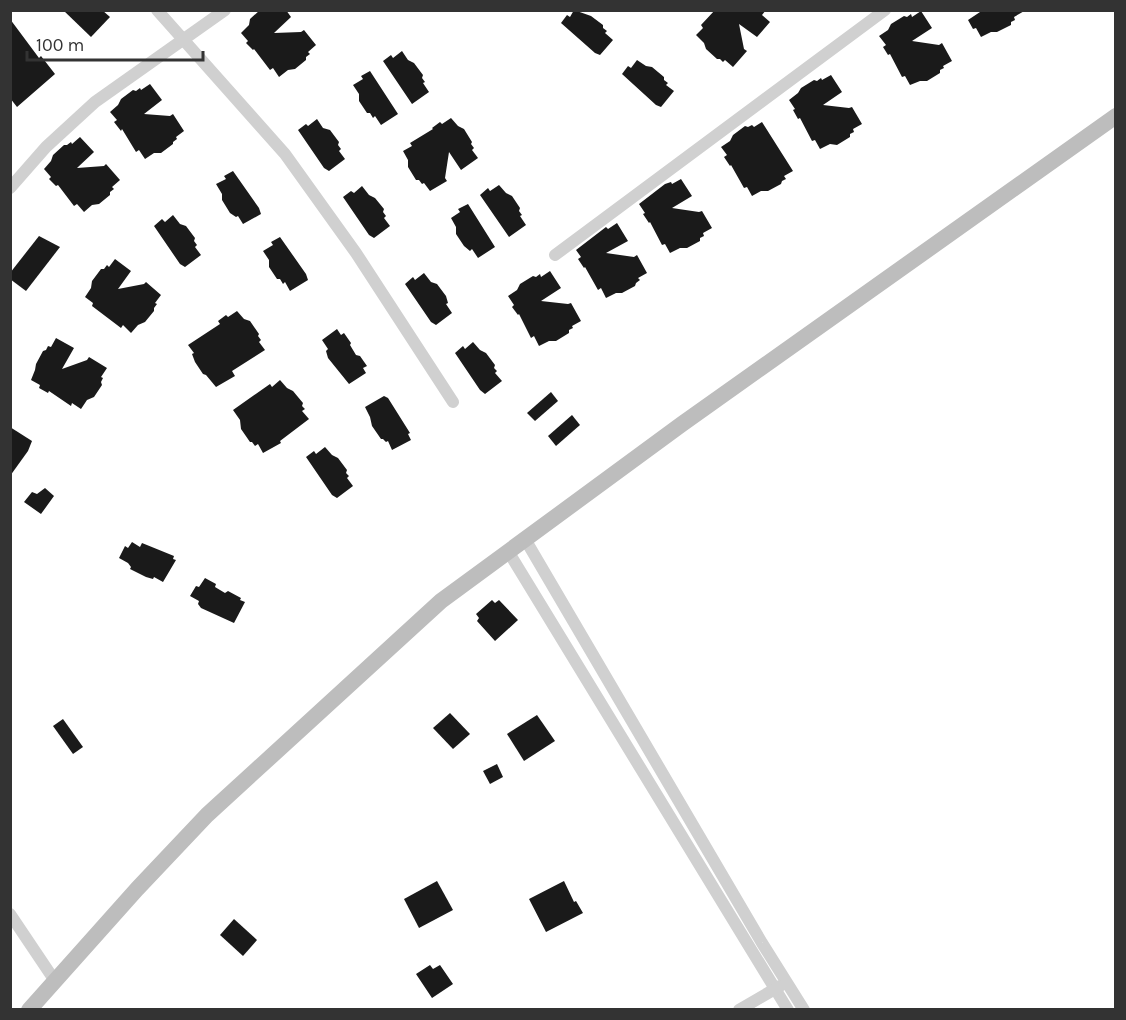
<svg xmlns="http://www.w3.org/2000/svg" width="1126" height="1020" font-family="Karla,sans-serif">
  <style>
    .building { fill: #1a1a1a }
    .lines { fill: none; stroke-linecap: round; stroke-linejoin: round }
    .street { stroke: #d0d0d0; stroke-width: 12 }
    .secondary { stroke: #bdbdbd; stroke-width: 16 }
  </style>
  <rect width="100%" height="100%" fill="#fff"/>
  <g class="building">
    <polygon points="63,10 102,10 110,17 91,37"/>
    <polygon points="260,10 286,10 291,17 274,33 301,32 304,30 316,45 308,52 310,54 306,57 306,60 295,69 288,70 279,77 273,68 270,70 254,49 253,50 246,43 248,41 241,33 249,25 250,19"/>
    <polygon points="574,10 591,16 603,25 603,28 607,31 605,33 613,40 600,55 595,53 561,23 567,15 570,17"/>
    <polygon points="715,10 766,10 762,15 770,22 757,37 739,24 744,49 747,51 733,67 725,60 723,62 720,59 717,59 706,49 704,43 696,35 703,28 701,25"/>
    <polygon points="983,10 1026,10 1014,17 1015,20 1011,22 1011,25 997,32 991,32 981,37 976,28 973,29 968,20"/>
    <polygon points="921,11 932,28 912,41 939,45 942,43 952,61 943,66 944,68 940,70 940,73 927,81 920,81 910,85 905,76 902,77 890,54 888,55 883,47 886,45 879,36 888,30 891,24 904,16 907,17 911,14 912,17"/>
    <polygon points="10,19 39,58 41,56 55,74 17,107 10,98"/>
    <polygon points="402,51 408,60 414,63 423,75 422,78 425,82 423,83 429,92 412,104 383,61 391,55 393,58"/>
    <polygon points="637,60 646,66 652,67 664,77 664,80 668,83 666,85 674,91 661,107 656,105 622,74 628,66 631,68"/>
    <polygon points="370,71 398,114 381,125 375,116 373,118 370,113 367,113 359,101 359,94 353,85 363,79 361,76"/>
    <polygon points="831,75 842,92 823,105 849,108 852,107 862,124 853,129 854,132 850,134 850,137 837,145 830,144 820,149 815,140 812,141 800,118 798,119 793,110 795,109 789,100 798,93 801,88 814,80 817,81 821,78 822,80"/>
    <polygon points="150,84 162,100 144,114 170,116 173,114 184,131 176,137 177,139 173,142 173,144 161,153 154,153 145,159 139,150 136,152 122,129 121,131 114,122 117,120 110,112 118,105 121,99 133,90 136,91 140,88 141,90"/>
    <polygon points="451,118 458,126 464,129 472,142 471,144 474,148 472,150 478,158 461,170 449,152 445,178 447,181 430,191 424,183 422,184 419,180 416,180 408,167 408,160 403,151 412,146 410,143 433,129 432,128 440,122 442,124"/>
    <polygon points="317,119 323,128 330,130 339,142 338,145 341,149 339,151 345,159 329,171 324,168 298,130 306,124 308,126"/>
    <polygon points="762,122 793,171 784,176 786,179 782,181 781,184 768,191 761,191 752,196 747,187 744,188 731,165 730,166 724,157 727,155 721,147 730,141 733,135 745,126 748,127 752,125 754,127"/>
    <polygon points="80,137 94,152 77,168 104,166 106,164 120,180 112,187 114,189 110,192 110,195 99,204 92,205 84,212 77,204 74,206 58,185 56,186 49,179 51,177 44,169 51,161 53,155 64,145 67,145 71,142 72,144"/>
    <polygon points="233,171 259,208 261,214 243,224 238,216 236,217 230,213 222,200 222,194 216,184 226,179 224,176"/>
    <polygon points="681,179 692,196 672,208 699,212 702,211 712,228 703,233 704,236 700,238 700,241 687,248 680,248 670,253 665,244 662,245 650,222 649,223 643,214 645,213 639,204 665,184 671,182 672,184"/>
    <polygon points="499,185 506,193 512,196 520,208 519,211 522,215 520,216 526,225 509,237 480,195 488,188 490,191"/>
    <polygon points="362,186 369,195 375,198 384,209 383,212 386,216 384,218 390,226 374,238 369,235 343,197 351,191 354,193"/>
    <polygon points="468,204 495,247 478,258 472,249 470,251 464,246 456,234 456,227 451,218 460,212 458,209"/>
    <polygon points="173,215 180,224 186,226 195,238 194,241 197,245 195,247 201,255 185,267 180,264 154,226 162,219 165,222"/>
    <polygon points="617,223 628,241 606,253 634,257 637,255 647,273 638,278 640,280 636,283 635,286 622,293 616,293 606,298 601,288 598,290 585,267 584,268 578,259 581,257 576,250 606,227 608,229"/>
    <polygon points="39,236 60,247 26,291 10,279 10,273"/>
    <polygon points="280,237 306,274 308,280 290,291 285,282 283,284 280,279 277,279 269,267 269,260 263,251 273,245 271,242"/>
    <polygon points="115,259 131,271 118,289 144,284 146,282 161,295 155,303 157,304 154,308 154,311 145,322 138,325 131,333 123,325 121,328 92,306 93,303 85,297 91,288 92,281 101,269 104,269 107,265 109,267"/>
    <polygon points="550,271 561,288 541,301 568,304 571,303 581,321 572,326 573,328 569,330 569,333 556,341 549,341 539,346 534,336 531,338 519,314 518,315 512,307 514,305 508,296 517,290 520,284 533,276 536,277 540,274 541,277"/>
    <polygon points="424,273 431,282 437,284 446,296 448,303 446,304 452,313 436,325 431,322 405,284 413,277 415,280"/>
    <polygon points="237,311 244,319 250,321 259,334 258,336 261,340 259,342 265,350 232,371 235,376 216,387 206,375 203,374 195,362 192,354 194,353 188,345 220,324 218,321 226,315 228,317"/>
    <polygon points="337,329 341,335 344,333 351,343 350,345 356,355 360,356 367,366 363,368 366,373 349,384 328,358 326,351 328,349 322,340"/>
    <polygon points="56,338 74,348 62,369 87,360 89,357 107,368 101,377 103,378 101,382 102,385 94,397 87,400 81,409 72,403 71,406 49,391 48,393 39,388 40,385 31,380 35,370 36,364 43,351 46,350 48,346 51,347"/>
    <polygon points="473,342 480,350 486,353 495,365 494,368 497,371 495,373 502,381 485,394 480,390 455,353 463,346 465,349"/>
    <polygon points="280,380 287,388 293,391 303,403 302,406 305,409 302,411 309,419 280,441 281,443 263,453 258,444 255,446 252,442 250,442 241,429 240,420 233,410 270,384 272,387"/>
    <polygon points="551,392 558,401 535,421 527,413"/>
    <polygon points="384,396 388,398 410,433 408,434 411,440 392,450 388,441 386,442 383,439 381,439 372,426 370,417 365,407"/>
    <polygon points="572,415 580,425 556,446 548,436"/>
    <polygon points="10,427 32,441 28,451 10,476"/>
    <polygon points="325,447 332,455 338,458 347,470 346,473 349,476 347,478 353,486 337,498 332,495 306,457 314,451 316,454"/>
    <polygon points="45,488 54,496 41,514 24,502 32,492 37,494"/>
    <polygon points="132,542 140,547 142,543 174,556 173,559 176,560 163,582 154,577 153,579 146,577 130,569 131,567 128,563 119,558 125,546 128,548"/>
    <polygon points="205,578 216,584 215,587 225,593 228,591 241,598 240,600 245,602 234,623 201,608 198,604 199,601 190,596 196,586 199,587"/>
    <polygon points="492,600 495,603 499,600 518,620 495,641 477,621 479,618 476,614"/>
    <polygon points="450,713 470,734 453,749 433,728"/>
    <polygon points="537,715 555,741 524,761 507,734"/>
    <polygon points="63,719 83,747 73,754 53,726"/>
    <polygon points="497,764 503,777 490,784 483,771"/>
    <polygon points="437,881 453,910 419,928 404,899"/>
    <polygon points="564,881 574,902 576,901 583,913 546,932 529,899"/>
    <polygon points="234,919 257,940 243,956 220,935"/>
    <polygon points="430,965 433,969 440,965 453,984 432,998 416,974"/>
  </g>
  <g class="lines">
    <g class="street">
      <polyline points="157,10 285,154 356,253 453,402"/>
      <polyline points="10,188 46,147 95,102 225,10"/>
      <polyline points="555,255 885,10"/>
      <polyline points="525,539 762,943 804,1010"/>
      <polyline points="508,551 788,1010"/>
      <polyline points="10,914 55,981"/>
      <polyline points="739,1010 780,986"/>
    </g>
    <polyline class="secondary" points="29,1010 137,889 207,815 441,601 682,424 1116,116"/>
  </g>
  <rect width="1126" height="1020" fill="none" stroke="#333333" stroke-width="24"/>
  <path d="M27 51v9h176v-9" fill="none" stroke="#333333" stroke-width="3"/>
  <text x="36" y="51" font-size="18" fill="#333333" stroke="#ffffff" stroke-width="4.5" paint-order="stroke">100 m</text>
</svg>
